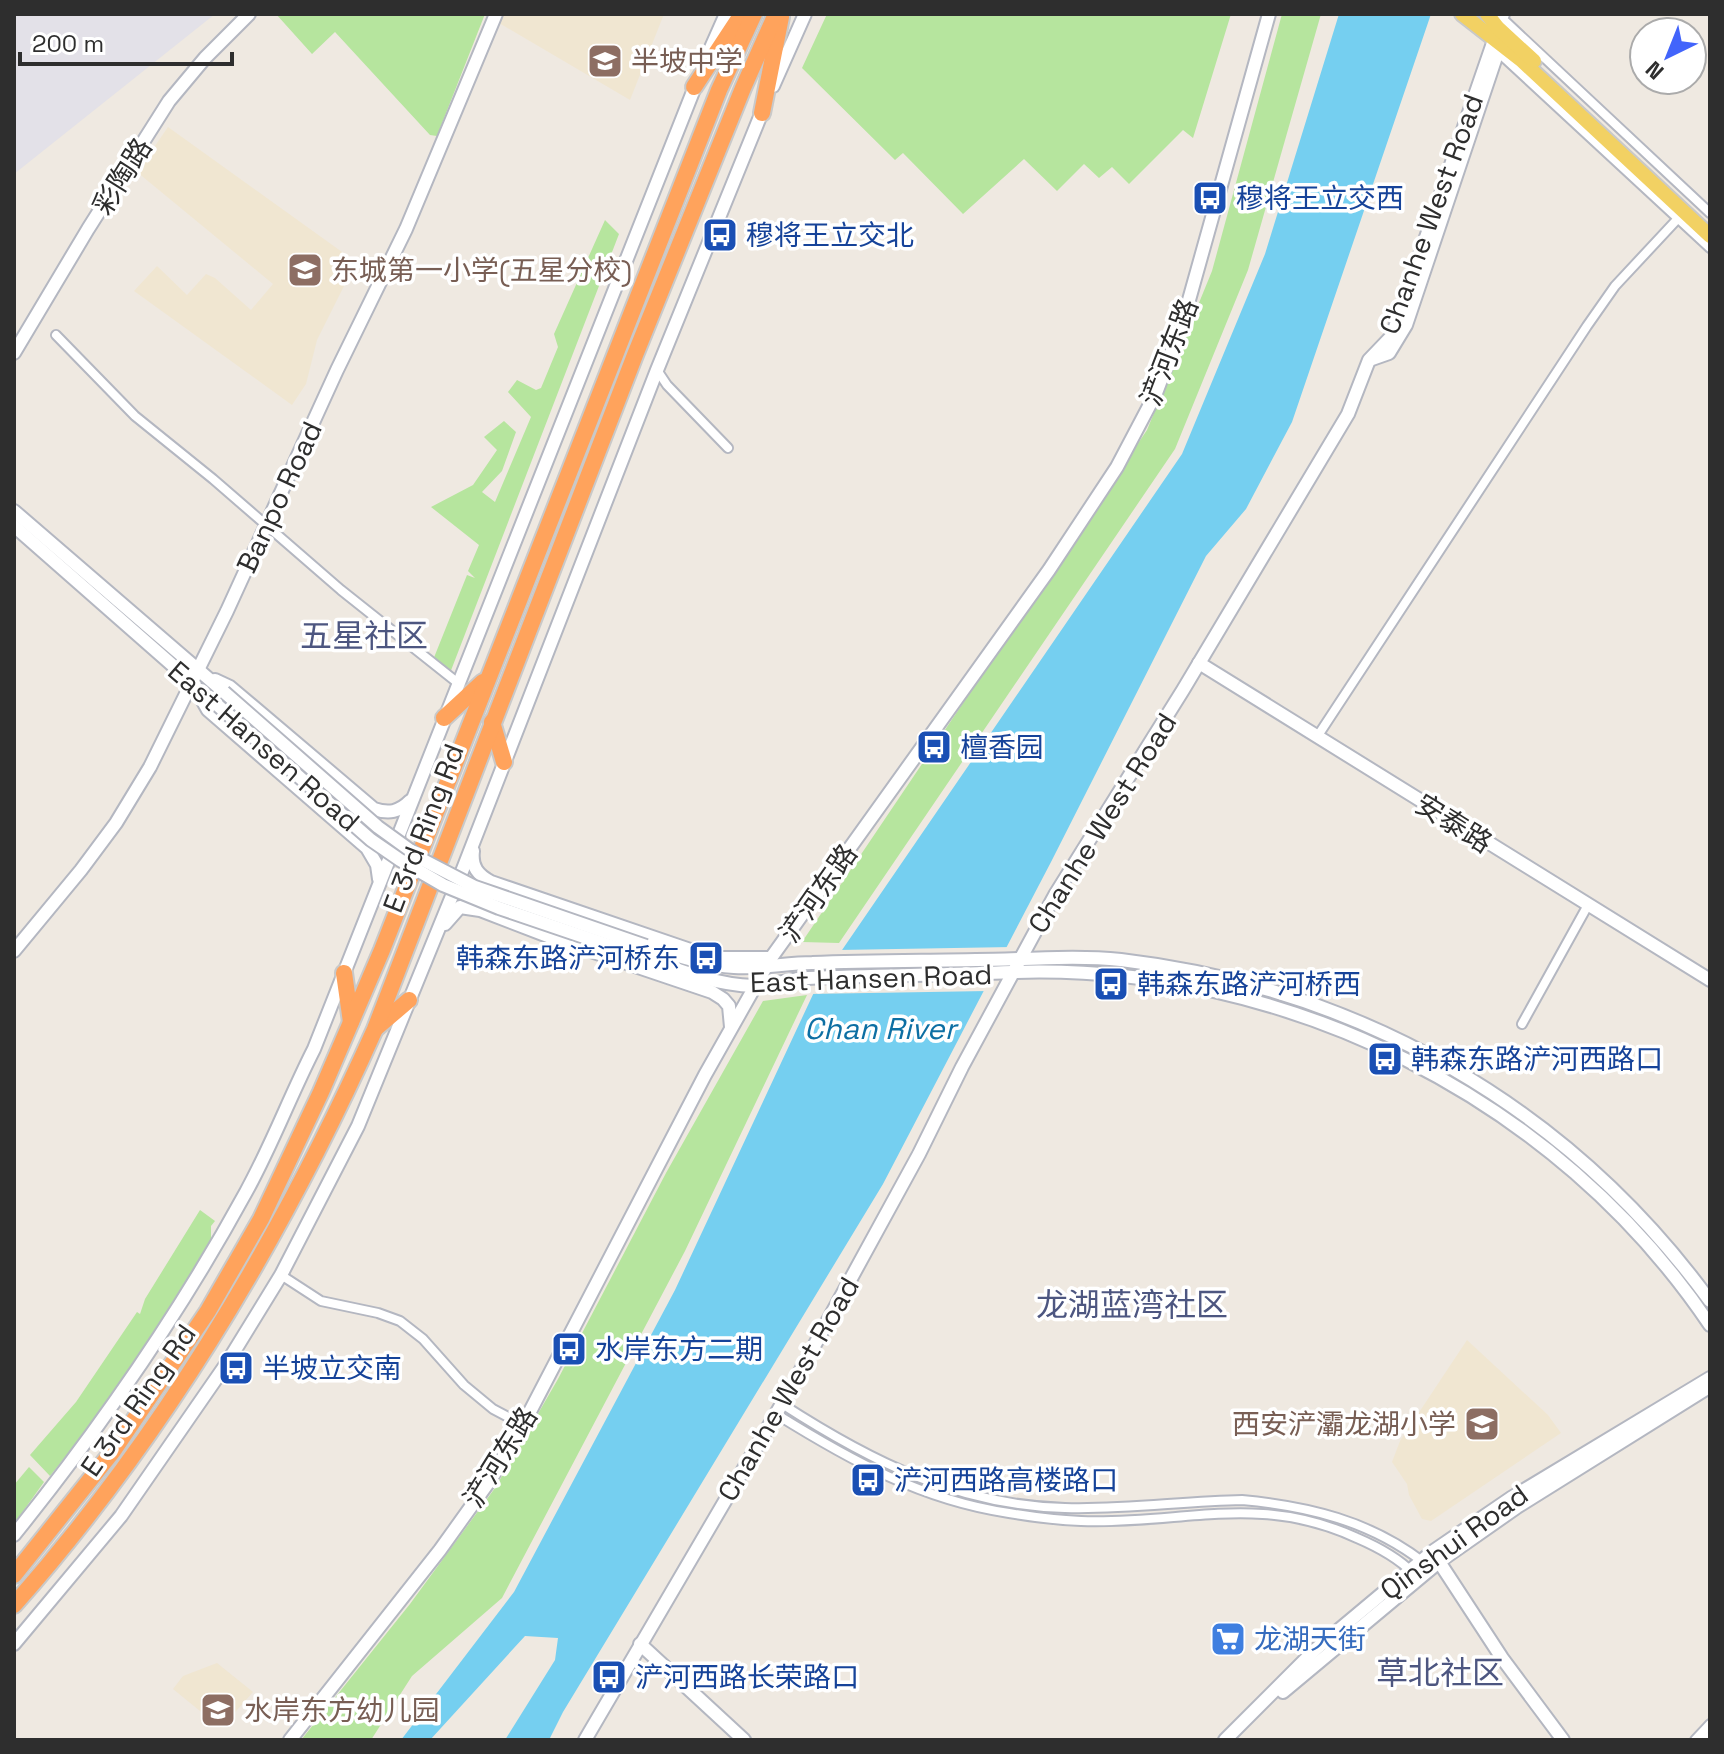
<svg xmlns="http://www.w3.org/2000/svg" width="1724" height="1754" font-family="'Space Grotesk','Noto Sans SC',sans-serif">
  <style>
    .industrial { fill: #e3e1e8 }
    .education { fill: #f0e6d1 }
    .green { fill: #b6e59e }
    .water { fill: #75cff0 }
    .pier { fill: #efe9e1 }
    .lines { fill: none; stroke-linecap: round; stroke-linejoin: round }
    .street-casing { stroke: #b4b7c1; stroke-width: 12 }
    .secondary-casing { stroke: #b4b7c1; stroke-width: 16 }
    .primary-casing { stroke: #c9c9c9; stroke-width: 18 }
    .highway-casing { stroke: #c9c9c9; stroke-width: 20 }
    .street { stroke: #fff; stroke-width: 8 }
    .secondary { stroke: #fff; stroke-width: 12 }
    .primary { stroke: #f2d163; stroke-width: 14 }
    .highway { stroke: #ffa35c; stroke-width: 16 }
    .secondary-bridge-casing { stroke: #b4b7c1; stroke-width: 16; stroke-linecap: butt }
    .secondary-bridge { stroke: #fff; stroke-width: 12 }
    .labels { text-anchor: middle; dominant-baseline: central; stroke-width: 7; stroke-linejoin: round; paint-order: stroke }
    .education-label { font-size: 28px; fill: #785e54; stroke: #fff; text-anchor: start }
    .street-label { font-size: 28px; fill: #2e2e2e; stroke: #fff }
    .transit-label { font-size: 28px; fill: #164399; stroke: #fff; text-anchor: start }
    .shop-label { font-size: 28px; fill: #366cbe; stroke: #fff; text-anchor: start }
    .water-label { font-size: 30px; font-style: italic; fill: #0d6fa3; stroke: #fff }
    .quarter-label { font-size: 32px; fill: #4d5680; stroke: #fff }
  </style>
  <rect width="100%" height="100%" fill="#efe9e1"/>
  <polygon class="industrial" points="14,14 215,14 14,174"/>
  <g class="education">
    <polygon points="502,14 664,14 630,100 499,23"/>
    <polygon points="168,127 356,262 317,340 306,384 292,405 134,291 157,266 187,295 206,274 215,278 251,310 273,284 137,172"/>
    <polygon points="1467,1340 1548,1415 1561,1433 1431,1521 1422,1519 1409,1495 1407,1484 1392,1462 1400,1441"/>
    <polygon points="217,1663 253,1692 221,1728 173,1689 183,1676"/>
  </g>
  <g class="green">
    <polygon points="276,14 485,14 437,136 430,135 335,32 312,54"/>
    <polygon points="827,14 1231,14 1193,138 1183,130 1129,184 1112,167 1099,178 1084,164 1057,191 1024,159 963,214 903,153 895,160 802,68"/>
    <polygon points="1282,14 1321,14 1248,270 1175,449 839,943 802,942 1147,430 1212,271"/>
    <polygon points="605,220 619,234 450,673 433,660 467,575 475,578 468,571 479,545 431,507 473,485 497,450 484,437 504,421 516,432 502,471 482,492 495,502 531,417 508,392 517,380 536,390 541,388 558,347 554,334"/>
    <polygon points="807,995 685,1251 502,1598 412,1676 371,1740 301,1740 410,1604 495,1488 558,1379 666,1173 763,1001"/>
    <path d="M200 1210 215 1221 211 1226V1240C163 1323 110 1402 50 1476L30 1455 76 1402 137 1312 140 1314 145 1299Z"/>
    <polygon points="29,1467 44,1482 14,1524 14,1485"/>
  </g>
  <polygon class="water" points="1339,14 1431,14 1292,422 1246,509 1206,556 1051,862 883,1184 563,1712 549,1740 505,1740 555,1660 558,1638 525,1636 430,1740 401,1740 514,1592 675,1290 816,988 1182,454 1265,254"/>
  <polygon class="pier" points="1012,947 988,991 809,994 838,950"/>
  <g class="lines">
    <defs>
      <g id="street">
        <polyline points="1499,27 1506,22 1710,213"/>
        <polyline points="1497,51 1710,248"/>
        <polyline points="56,335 135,416 213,479 341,590 458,683"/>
        <polyline points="657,370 667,385 728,448"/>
        <polyline points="1317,737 1587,326 1615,286 1684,212"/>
        <polyline points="1522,1024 1588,905"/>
        <polyline points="281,1275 321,1301 378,1313 400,1321 423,1339 464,1385 493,1409 523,1425"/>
        <path d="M782 1404C870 1461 957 1505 1065 1508 1124 1510 1183 1501 1242 1500 1308 1506 1370 1521 1423 1562"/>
        <path d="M776 1414C850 1460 921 1500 1009 1513 1033 1517 1057 1520 1081 1521 1182 1525 1258 1492 1357 1538 1378 1547 1397 1557 1413 1573"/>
        <polyline points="1695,1740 1710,1724"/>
        <polyline points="1705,1740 1710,1735"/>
      </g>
      <g id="secondary">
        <polyline points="706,59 726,14"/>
        <polyline points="773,86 805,14"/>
        <polyline points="14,353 88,229 169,101 205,58 249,14"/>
        <polyline points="1372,359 1389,353 1406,325 1500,45"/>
        <polyline points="14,511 224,692"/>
        <polyline points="14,526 195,685"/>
        <polyline points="1199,663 1710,980"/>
        <path d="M215 680 230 687 374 809C389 814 399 812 410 801"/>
        <polyline points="192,682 208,710 367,848 377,865 379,879"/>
        <path d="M473 851C471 867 478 875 491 882L702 954 722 958H771"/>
        <polyline points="445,924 460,907 480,910 558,940 712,992 723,999 729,1006 731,1027"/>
        <path d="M646 946C675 955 704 965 734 967 760 969 786 963 812 963 867 961 921 961 976 960 1023 960 1073 955 1121 960 1360 988 1568 1107 1710 1301"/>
        <polyline points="14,951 81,870 116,823 150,767 227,611 337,370 406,229 496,14"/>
        <path d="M643 957C678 970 716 985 754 986 772 986 790 979 808 978 876 975 945 975 1013 972 1286 963 1557 1098 1710 1325"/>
        <path d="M14 1535C101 1427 180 1313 246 1192 272 1145 290 1096 314 1049L698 79"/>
        <polyline points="1434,1554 1502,1658 1563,1740"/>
        <polyline points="14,1644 121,1516 227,1363 281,1275 358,1126 463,869 657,370 764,107"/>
        <polyline points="640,1644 744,1740"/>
        <polyline points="1283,1692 1440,1561 1517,1507 1706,1389"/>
        <polyline points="290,1740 440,1550 488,1483 523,1425 705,1075 771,958 1049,570 1117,467 1156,393 1182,325 1269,14"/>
        <polyline points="585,1740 790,1390 919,1154 962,1067 1055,895 1183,690 1348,414 1369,360 1392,336 1503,14"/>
        <polyline points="1225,1740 1316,1649 1432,1552 1511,1498 1710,1378"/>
      </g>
      <g id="primary">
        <polyline points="1462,14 1521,60 1710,236"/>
        <polyline points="1487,14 1498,28 1534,61"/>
      </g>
      <g id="highway">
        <polyline points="694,87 742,14"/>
        <polyline points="762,113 781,17"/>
        <polyline points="444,718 483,682"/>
        <polyline points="492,722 504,762"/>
        <polyline points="344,973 351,1022"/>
        <polyline points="376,1028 409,1000"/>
        <polyline points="14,1575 113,1451 208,1311 261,1219 321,1092 382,950 719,90 754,14"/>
        <path d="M14 1605C166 1433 282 1237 375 1029L635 355 743 88 776 14"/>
      </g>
    </defs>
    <use href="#street" class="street-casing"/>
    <use href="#secondary" class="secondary-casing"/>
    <use href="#primary" class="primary-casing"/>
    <use href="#highway" class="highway-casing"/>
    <use href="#street" class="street"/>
    <use href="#secondary" class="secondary"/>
    <use href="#primary" class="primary"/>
    <use href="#highway" class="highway"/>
    <defs>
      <g id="secondary-bridge">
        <polyline points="224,692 378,827 425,861 475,887 646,946"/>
        <polyline points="215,703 371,840 400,860 443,885 499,908 643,957"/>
      </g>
    </defs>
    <use href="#secondary-bridge" class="secondary-bridge-casing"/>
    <use href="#secondary-bridge" class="secondary-bridge"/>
  </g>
  <defs>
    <symbol id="school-square" viewBox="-11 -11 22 22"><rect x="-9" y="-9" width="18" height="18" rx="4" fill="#8d6e63" stroke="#fff"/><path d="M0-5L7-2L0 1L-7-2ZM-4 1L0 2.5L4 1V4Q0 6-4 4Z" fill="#fff"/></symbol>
    <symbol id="bus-square" viewBox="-11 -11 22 22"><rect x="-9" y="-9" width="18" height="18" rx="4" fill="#1a4fb4" stroke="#fff"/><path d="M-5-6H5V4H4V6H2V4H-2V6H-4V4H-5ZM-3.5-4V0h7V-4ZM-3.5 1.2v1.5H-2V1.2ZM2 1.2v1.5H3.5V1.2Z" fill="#fff"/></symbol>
    <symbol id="supermarket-square" viewBox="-11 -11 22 22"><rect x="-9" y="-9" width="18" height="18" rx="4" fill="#3f7fe0" stroke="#fff"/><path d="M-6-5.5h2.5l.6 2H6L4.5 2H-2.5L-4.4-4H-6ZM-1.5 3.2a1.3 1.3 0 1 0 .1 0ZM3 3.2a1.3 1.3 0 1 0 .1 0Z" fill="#fff"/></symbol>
  </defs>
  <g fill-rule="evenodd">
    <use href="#school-square" x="585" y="41" width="40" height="40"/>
    <use href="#bus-square" x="1190" y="178" width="40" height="40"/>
    <use href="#bus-square" x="700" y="215" width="40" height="40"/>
    <use href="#school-square" x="285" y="250" width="40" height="40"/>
    <use href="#bus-square" x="914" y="727" width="40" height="40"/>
    <use href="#bus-square" x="686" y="938" width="40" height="40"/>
    <use href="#bus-square" x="1091" y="964" width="40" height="40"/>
    <use href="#bus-square" x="1365" y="1039" width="40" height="40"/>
    <use href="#bus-square" x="549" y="1329" width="40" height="40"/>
    <use href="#bus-square" x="216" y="1348" width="40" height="40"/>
    <use href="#school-square" x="1462" y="1404" width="40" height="40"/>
    <use href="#bus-square" x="848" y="1460" width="40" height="40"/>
    <use href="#supermarket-square" x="1208" y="1619" width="40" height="40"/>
    <use href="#bus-square" x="589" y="1657" width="40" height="40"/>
    <use href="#school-square" x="198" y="1690" width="40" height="40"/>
  </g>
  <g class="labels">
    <g class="education-label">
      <text x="631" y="61">半坡中学</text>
      <text x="331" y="270">东城第一小学(五星分校)</text>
      <text x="1456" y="1424" text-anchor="end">西安浐灞龙湖小学</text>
      <text x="244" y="1710">水岸东方幼儿园</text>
    </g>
    <g class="street-label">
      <text transform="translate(122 176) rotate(-58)">彩陶路</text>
      <text transform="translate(1431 214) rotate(-70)">Chanhe West Road</text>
      <text transform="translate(1169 352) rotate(-69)">浐河东路</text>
      <text transform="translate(279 497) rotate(-65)">Banpo Road</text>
      <text transform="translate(264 746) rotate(41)">East Hansen Road</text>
      <text transform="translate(1102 823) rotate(-58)">Chanhe West Road</text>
      <text transform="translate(1454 823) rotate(32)">安泰路</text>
      <text transform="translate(423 828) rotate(-69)">E 3rd Ring Rd</text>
      <text transform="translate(818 893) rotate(-55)">浐河东路</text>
      <text transform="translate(871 978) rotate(-2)">East Hansen Road</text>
      <text transform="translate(788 1389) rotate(-60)">Chanhe West Road</text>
      <text transform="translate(138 1400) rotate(-55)">E 3rd Ring Rd</text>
      <text transform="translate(500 1457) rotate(-58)">浐河东路</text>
      <text transform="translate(1454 1542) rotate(-36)">Qinshui Road</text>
    </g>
    <g class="transit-label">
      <text x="1236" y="198">穆将王立交西</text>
      <text x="746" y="235">穆将王立交北</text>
      <text x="960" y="747">檀香园</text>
      <text x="680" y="958" text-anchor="end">韩森东路浐河桥东</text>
      <text x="1137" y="984">韩森东路浐河桥西</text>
      <text x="1411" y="1059">韩森东路浐河西路口</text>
      <text x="595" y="1349">水岸东方二期</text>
      <text x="262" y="1368">半坡立交南</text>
      <text x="894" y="1480">浐河西路高楼路口</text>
      <text x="635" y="1677">浐河西路长荣路口</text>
    </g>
    <g class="shop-label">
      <text x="1254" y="1639">龙湖天街</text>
    </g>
    <g class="water-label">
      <text x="880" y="1028">Chan River</text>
    </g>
    <g class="quarter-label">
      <text x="364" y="636">五星社区</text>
      <text x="1132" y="1305">龙湖蓝湾社区</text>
      <text x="1440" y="1673">草北社区</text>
    </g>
  </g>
  <rect width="1724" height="1754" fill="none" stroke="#2e2e2e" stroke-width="32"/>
  <g transform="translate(1668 56) rotate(223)"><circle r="38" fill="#ffffff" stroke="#ababab" stroke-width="2"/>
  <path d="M0-6L14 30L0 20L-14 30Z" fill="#4264fb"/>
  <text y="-12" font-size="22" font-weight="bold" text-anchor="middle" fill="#2e2e2e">N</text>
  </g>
  <path d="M20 52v12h212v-12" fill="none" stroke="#2e2e2e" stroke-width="4"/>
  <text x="32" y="52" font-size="24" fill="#2e2e2e" stroke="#ffffff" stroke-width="6" paint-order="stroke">200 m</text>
</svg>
